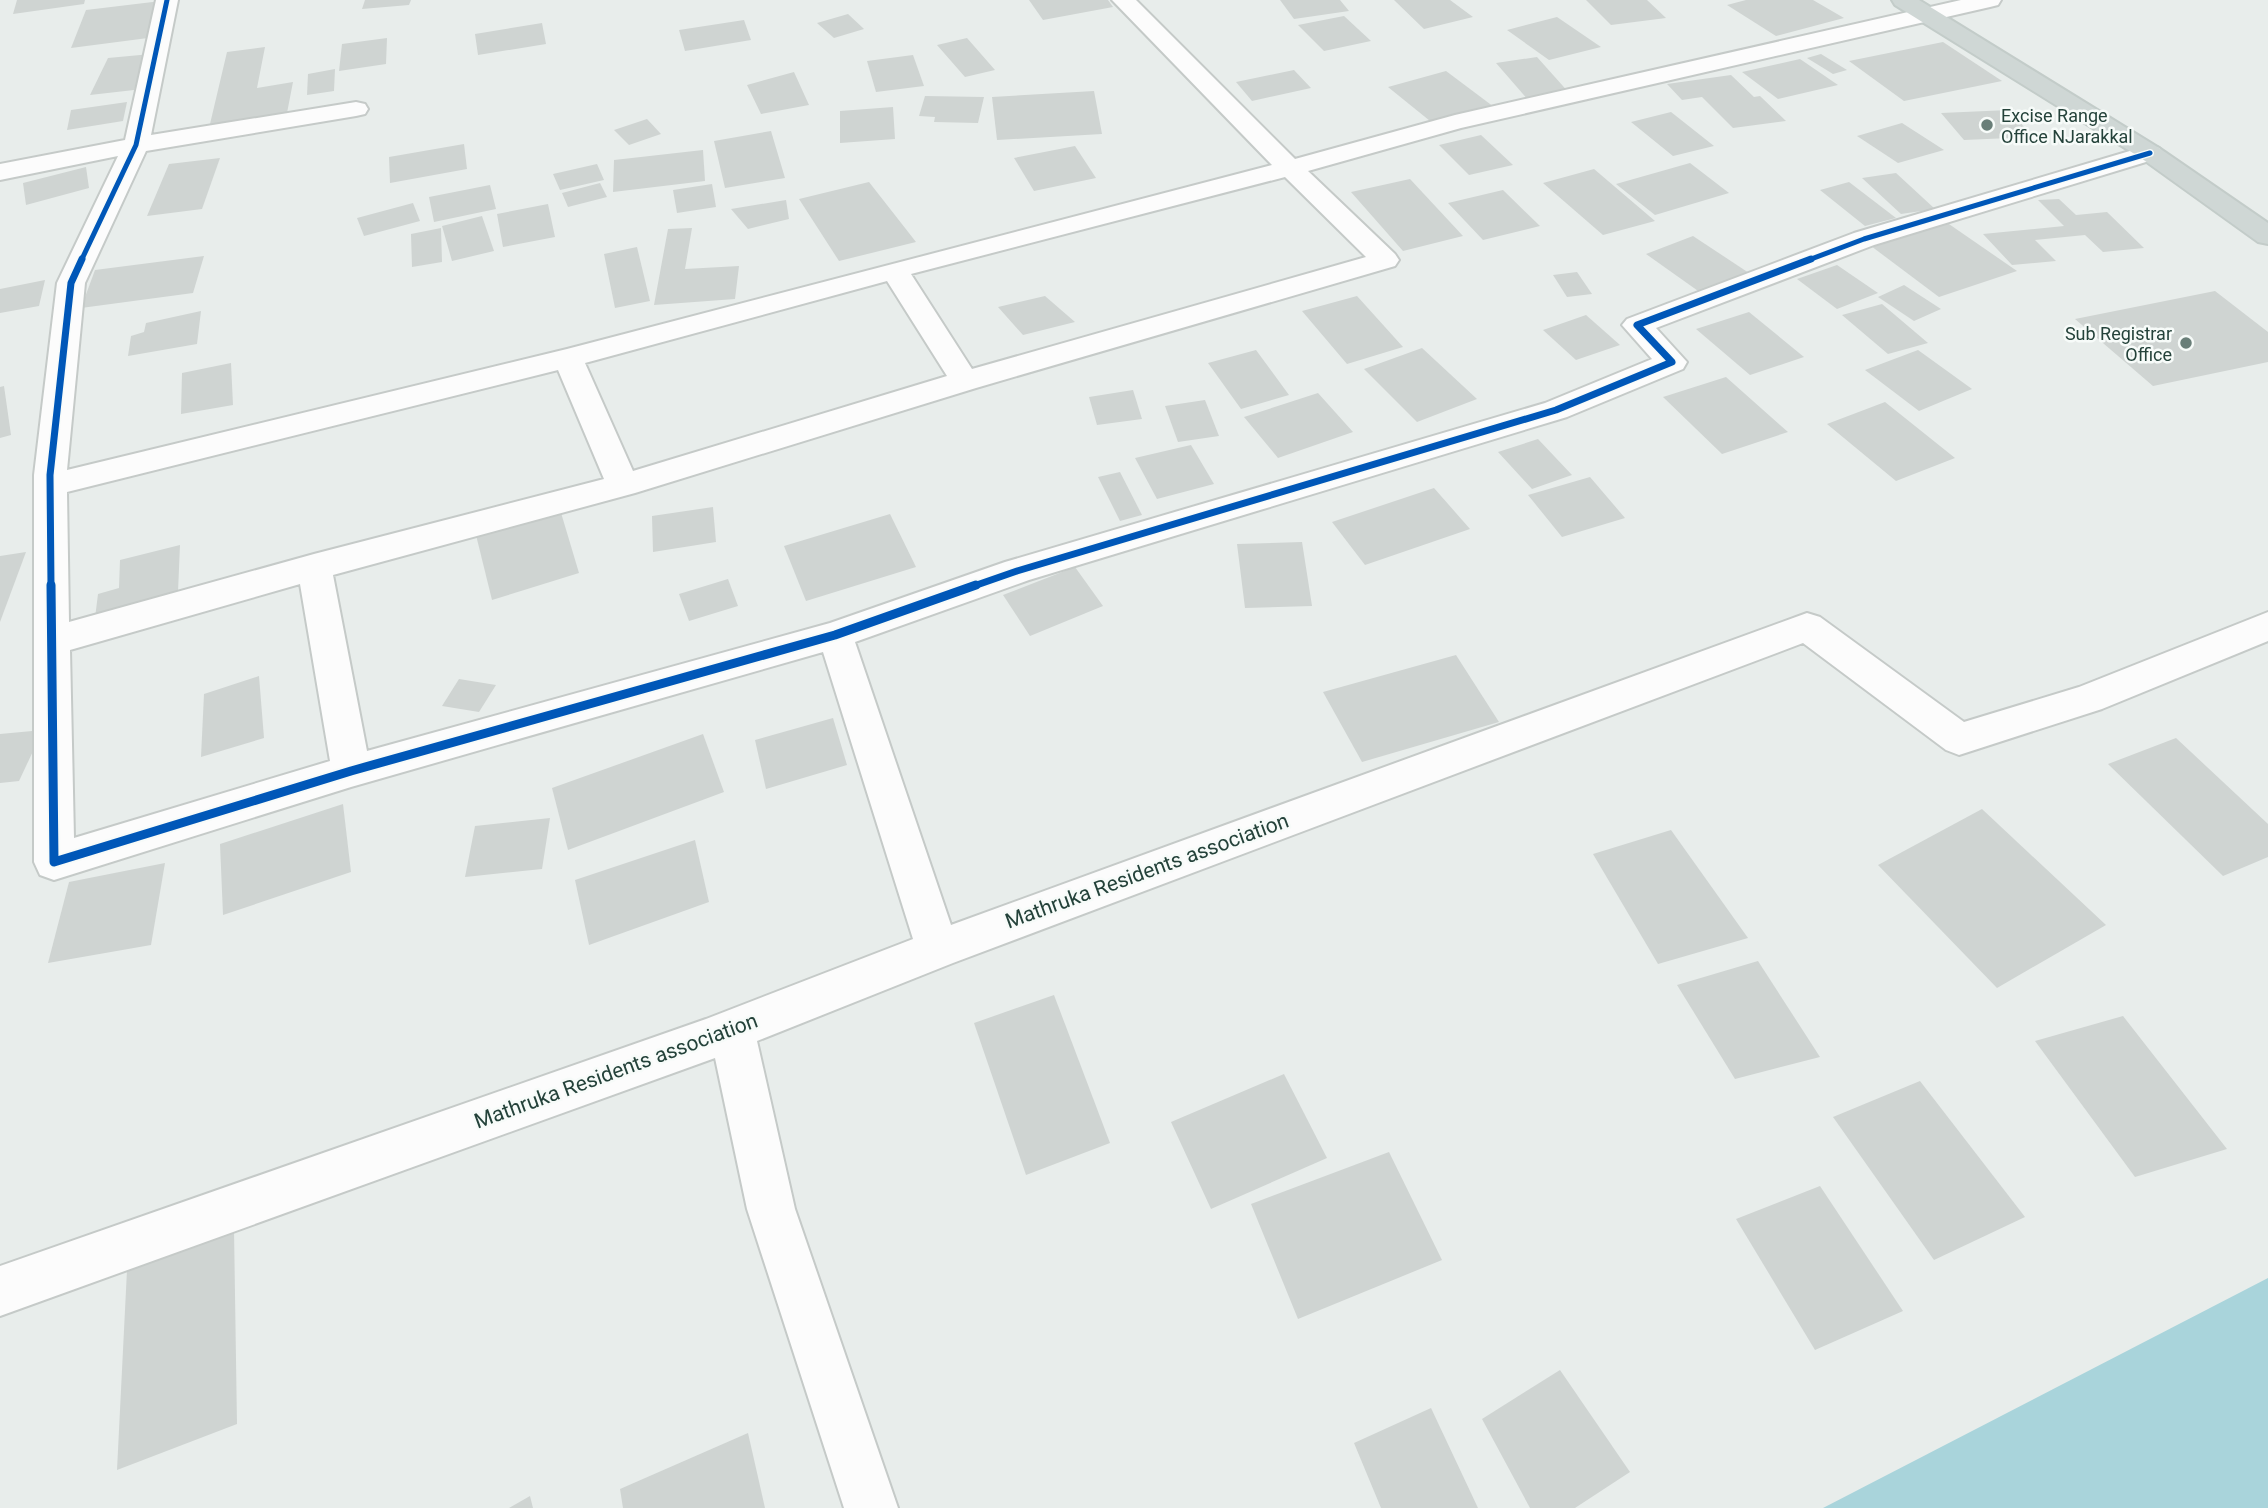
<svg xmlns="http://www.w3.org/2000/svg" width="2268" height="1508" font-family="Roboto,sans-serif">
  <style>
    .water { fill: #a9d4db }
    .building { fill: #cfd4d2 }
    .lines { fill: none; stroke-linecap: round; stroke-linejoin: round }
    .street-casing { stroke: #c5cac8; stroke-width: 4 }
    .primary-casing { stroke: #c3ccc9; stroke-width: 4 }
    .street { fill: #fcfcfc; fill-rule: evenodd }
    .primary { fill: #cfd7d5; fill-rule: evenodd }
    .cycleway-far2-casing { stroke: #f7fbf9; stroke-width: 8 }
    .cycleway-far1-casing { stroke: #f7fbf9; stroke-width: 10 }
    .cycleway-casing { stroke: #f7fbf9; stroke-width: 13 }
    .cycleway-far2 { stroke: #0057b8; stroke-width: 5 }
    .cycleway-far1 { stroke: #0057b8; stroke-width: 7 }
    .cycleway { stroke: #0057b8; stroke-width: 9 }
    .poi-dot { fill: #697e78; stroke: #f7fbf9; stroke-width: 2.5 }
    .labels { text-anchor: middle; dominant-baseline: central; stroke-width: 5; stroke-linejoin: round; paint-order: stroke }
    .far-poi-label { font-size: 18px; fill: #24423a; stroke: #f7fbf9; text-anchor: start }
    .street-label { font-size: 21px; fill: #24423a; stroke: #f7fbf9 }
  </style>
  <rect width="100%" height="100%" fill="#e8edeb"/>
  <polygon class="water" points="2268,1278 2268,1508 1823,1508"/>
  <g class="building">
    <polygon points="17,0 85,0 84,4 13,14"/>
    <polygon points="365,0 411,0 409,5 362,9"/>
    <polygon points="1029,0 1108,0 1113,7 1043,20"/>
    <polygon points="1280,0 1340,0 1349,11 1294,19"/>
    <polygon points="1394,0 1450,0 1473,17 1424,29"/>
    <polygon points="1586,0 1647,0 1666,18 1611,25"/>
    <polygon points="1746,0 1813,0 1844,18 1776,36 1727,5"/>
    <polygon points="161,1 148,38 71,48 86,10"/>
    <polygon points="848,14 864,29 834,38 817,23"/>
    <polygon points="1344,16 1371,41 1324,51 1298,25"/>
    <polygon points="1557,17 1601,47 1549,60 1507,30"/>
    <polygon points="744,20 751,40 685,51 679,30"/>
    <polygon points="542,23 546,44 478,55 475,34"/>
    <polygon points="387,38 386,64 339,71 342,44"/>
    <polygon points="967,38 995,70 965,77 937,45"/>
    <polygon points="1943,42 2002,81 1904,101 1849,61"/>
    <polygon points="265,47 257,88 293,82 287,113 210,124 227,52"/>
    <polygon points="151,54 134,90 90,95 108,58"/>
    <polygon points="1821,54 1847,70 1833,74 1807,58"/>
    <polygon points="913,55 924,86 876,92 867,61"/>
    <polygon points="1537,57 1571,95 1529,101 1496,63"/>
    <polygon points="1800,59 1838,85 1778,99 1742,72"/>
    <polygon points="335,69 334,91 307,95 308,74"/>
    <polygon points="1294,70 1311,88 1252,101 1236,82"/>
    <polygon points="1446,71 1494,107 1435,125 1388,87"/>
    <polygon points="794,72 809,105 761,114 747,85"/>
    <polygon points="1731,75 1754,97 1760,96 1786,121 1733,128 1702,97 1682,100 1667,84"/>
    <polygon points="1094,91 1102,134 997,140 992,97"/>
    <polygon points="925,96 984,97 978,123 934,122 935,117 919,116"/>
    <polygon points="127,102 123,121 67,130 71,110"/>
    <polygon points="893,107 895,139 840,143 840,111"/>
    <polygon points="2009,110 2033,137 1964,140 1941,113"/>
    <polygon points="1671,112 1714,146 1673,156 1631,122"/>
    <polygon points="647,119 661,134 629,145 614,130"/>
    <polygon points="1902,123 1944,150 1898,163 1857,136"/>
    <polygon points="771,131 785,178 725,188 714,141"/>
    <polygon points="1481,135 1513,165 1469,175 1439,145"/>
    <polygon points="464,144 467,169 390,183 389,157"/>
    <polygon points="1075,146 1096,178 1034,191 1014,158"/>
    <polygon points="703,150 705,181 613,192 614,160"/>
    <polygon points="220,158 202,209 147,216 169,164"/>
    <polygon points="1690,163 1729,193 1655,215 1616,184"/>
    <polygon points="597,164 604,180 560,190 553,174"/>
    <polygon points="86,167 89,188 26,205 23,183"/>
    <polygon points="1594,169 1655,221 1603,235 1543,183"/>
    <polygon points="1896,173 1935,209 1901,214 1862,178"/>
    <polygon points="1410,179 1463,236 1403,251 1351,192"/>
    <polygon points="869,182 916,242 839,261 799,199"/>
    <polygon points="1849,182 1896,218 1865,226 1820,190"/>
    <polygon points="600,183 607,197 568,207 562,193"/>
    <polygon points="712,184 716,207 677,213 673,190"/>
    <polygon points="490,185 496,209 434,222 429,197"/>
    <polygon points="1503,190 1540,226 1483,240 1448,203"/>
    <polygon points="2059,199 2076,215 2107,212 2144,248 2103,252 2085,235 2035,240 2056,261 2012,265 1983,234 2064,226 2038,200"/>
    <polygon points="786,200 789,219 748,229 731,209"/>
    <polygon points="413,203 420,221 364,236 357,218"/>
    <polygon points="548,204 555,237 503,247 497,214"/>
    <polygon points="482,216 494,251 452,261 442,226"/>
    <polygon points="1946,222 2017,271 1939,297 1871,246"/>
    <polygon points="441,228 442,262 412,267 411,234"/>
    <polygon points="692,228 685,269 739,266 735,299 654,305 668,229"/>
    <polygon points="1693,236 1749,273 1701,293 1646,254"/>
    <polygon points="637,247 650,301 615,308 604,254"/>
    <polygon points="204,256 193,293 81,308 95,270"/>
    <polygon points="1837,265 1878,293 1837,309 1797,279"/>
    <polygon points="1577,272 1592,294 1567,297 1553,275"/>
    <polygon points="45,280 39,306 0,313 0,289"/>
    <polygon points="1904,285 1941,309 1914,321 1878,297"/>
    <polygon points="2215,291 2268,332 2268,362 2153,386 2075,319"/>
    <polygon points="1045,296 1075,322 1023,335 998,307"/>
    <polygon points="1357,296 1403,347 1347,364 1302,311"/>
    <polygon points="1882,304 1928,343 1888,354 1842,315"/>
    <polygon points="201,311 197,344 128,356 131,336 144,332 146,323"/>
    <polygon points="1749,312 1804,357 1750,375 1696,329"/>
    <polygon points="1586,315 1620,345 1576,360 1543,330"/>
    <polygon points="1422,348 1477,399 1417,422 1364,369"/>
    <polygon points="1256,350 1289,395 1241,409 1208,363"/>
    <polygon points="1918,350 1972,389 1919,411 1865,370"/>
    <polygon points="231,363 233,405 181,414 182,373"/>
    <polygon points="1726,377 1788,432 1722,454 1663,397"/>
    <polygon points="4,386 11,435 0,438 0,387"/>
    <polygon points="1133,390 1142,419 1097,425 1089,397"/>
    <polygon points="1318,393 1353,432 1278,458 1244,417"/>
    <polygon points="1205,400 1219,436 1178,442 1165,406"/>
    <polygon points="1885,402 1955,458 1896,481 1827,424"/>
    <polygon points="1538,439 1572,475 1532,489 1498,452"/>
    <polygon points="1191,445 1214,484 1157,499 1135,458"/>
    <polygon points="1120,472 1142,515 1120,521 1098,477"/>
    <polygon points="1590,477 1625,518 1562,537 1528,495"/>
    <polygon points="1434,488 1470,529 1365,565 1332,522"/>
    <polygon points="559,506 579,573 492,600 475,531"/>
    <polygon points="713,507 716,542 653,552 652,516"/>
    <polygon points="890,514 916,567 806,601 784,546"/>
    <polygon points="1302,542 1312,606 1245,608 1237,544"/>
    <polygon points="180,545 178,592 95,618 98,594 119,588 120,560"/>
    <polygon points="26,552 0,622 0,556"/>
    <polygon points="1075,567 1103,606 1030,636 1003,595"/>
    <polygon points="728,579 738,606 689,621 679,594"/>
    <polygon points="1456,655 1499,722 1362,762 1323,692"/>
    <polygon points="259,676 264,738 201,757 204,694"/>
    <polygon points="459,679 496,685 479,712 442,706"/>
    <polygon points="833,718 847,765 766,789 755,740"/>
    <polygon points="43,730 19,781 0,783 0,734"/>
    <polygon points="703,734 724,792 568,850 552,788"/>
    <polygon points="2176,738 2268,824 2268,857 2223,876 2108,764"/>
    <polygon points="343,804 351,872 223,915 220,844"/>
    <polygon points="1982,809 2106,925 1997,988 1878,865"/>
    <polygon points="550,818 542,869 465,877 475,826"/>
    <polygon points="1671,830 1748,938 1658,964 1593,854"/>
    <polygon points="695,840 709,902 589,945 575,880"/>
    <polygon points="165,863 151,945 48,963 69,882"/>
    <polygon points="1758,961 1820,1057 1735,1079 1677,985"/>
    <polygon points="1054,995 1110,1143 1026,1175 974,1023"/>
    <polygon points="2123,1016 2227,1149 2135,1177 2035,1041"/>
    <polygon points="1284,1074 1327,1158 1211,1209 1171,1122"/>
    <polygon points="1920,1081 2025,1217 1934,1260 1833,1117"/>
    <polygon points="1389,1152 1442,1260 1298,1319 1251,1204"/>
    <polygon points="1820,1186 1903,1311 1815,1350 1736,1219"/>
    <polygon points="234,1229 237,1424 117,1470 127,1270"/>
    <polygon points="1560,1370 1630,1472 1575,1508 1530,1508 1482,1419"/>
    <polygon points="1431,1408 1478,1508 1381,1508 1354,1443"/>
    <polygon points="748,1433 765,1508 623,1508 620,1489"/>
    <polygon points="530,1496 533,1508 509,1508"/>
  </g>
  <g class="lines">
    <defs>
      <path id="street" d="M156 0H178L151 135 356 102 365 104 368 109 365 114 356 116 146 151 85 283 67 470 567 349 1272 165 1112 0H1136L1295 159 1455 115 1961 0H2001L1998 5 1990 7 1461 128 1308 171 1395 254 1399 260 1395 266 976 388 635 493 333 575 367 751 830 623 1005 562 1545 403 1652 359 1622 325 1627 319 1854 233 2150 145 2159 148 2163 153 2159 158 1874 245 1656 328 1687 362 1683 369 1567 417 1029 580 855 642 951 925 1807 613 1820 617 1964 722 2079 687 2268 612V641L2102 709 1959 755 1946 750 1803 643 953 963 757 1041 795 1209 898 1508H844L747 1209 715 1058 0 1316V1266L706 1019 913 939 823 652 351 787 54 880 40 875 34 862V475L57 283 118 156 0 180V164L125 140ZM1285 177 1366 257 972 369 911 274ZM887 281 947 376 633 471 585 363ZM558 370 604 479 314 554 69 622 67 492ZM300 584 330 761 74 838 70 650Z"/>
      <polygon id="primary" points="1892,0 1919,0 2159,148 2268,223 2268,244 2258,242 2141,158 1895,5"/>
    </defs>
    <use href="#street" class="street-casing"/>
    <use href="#primary" class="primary-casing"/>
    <use href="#street" class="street"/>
    <use href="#primary" class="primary"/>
    <defs>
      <g id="cycleway-far2">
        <polyline points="81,261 136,145 167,0"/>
        <polyline points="1806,261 1864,239 2150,153"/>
      </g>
      <g id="cycleway-far1">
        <polyline points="51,587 50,475 71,283 82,259"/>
        <polyline points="971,587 1017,571 1556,410 1672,362 1637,325 1811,259"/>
      </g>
      <polyline id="cycleway" points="51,585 54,862 351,771 835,635 976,585"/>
    </defs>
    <use href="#cycleway-far2" class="cycleway-far2-casing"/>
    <use href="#cycleway-far1" class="cycleway-far1-casing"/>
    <use href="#cycleway" class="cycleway-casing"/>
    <use href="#cycleway-far2" class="cycleway-far2"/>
    <use href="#cycleway-far1" class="cycleway-far1"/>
    <use href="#cycleway" class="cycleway"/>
  </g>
  <g class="poi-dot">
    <circle cx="1987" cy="125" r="7"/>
    <circle cx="2186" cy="343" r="7"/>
  </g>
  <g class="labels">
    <g class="far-poi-label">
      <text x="2001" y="115">Excise Range<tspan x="2001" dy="21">Office NJarakkal</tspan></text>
      <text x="2172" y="333" text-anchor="end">Sub Registrar<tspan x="2172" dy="21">Office</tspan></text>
    </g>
    <g class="street-label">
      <text transform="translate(1147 871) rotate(-20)">Mathruka Residents association</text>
      <text transform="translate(616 1071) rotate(-20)">Mathruka Residents association</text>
    </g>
  </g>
</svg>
